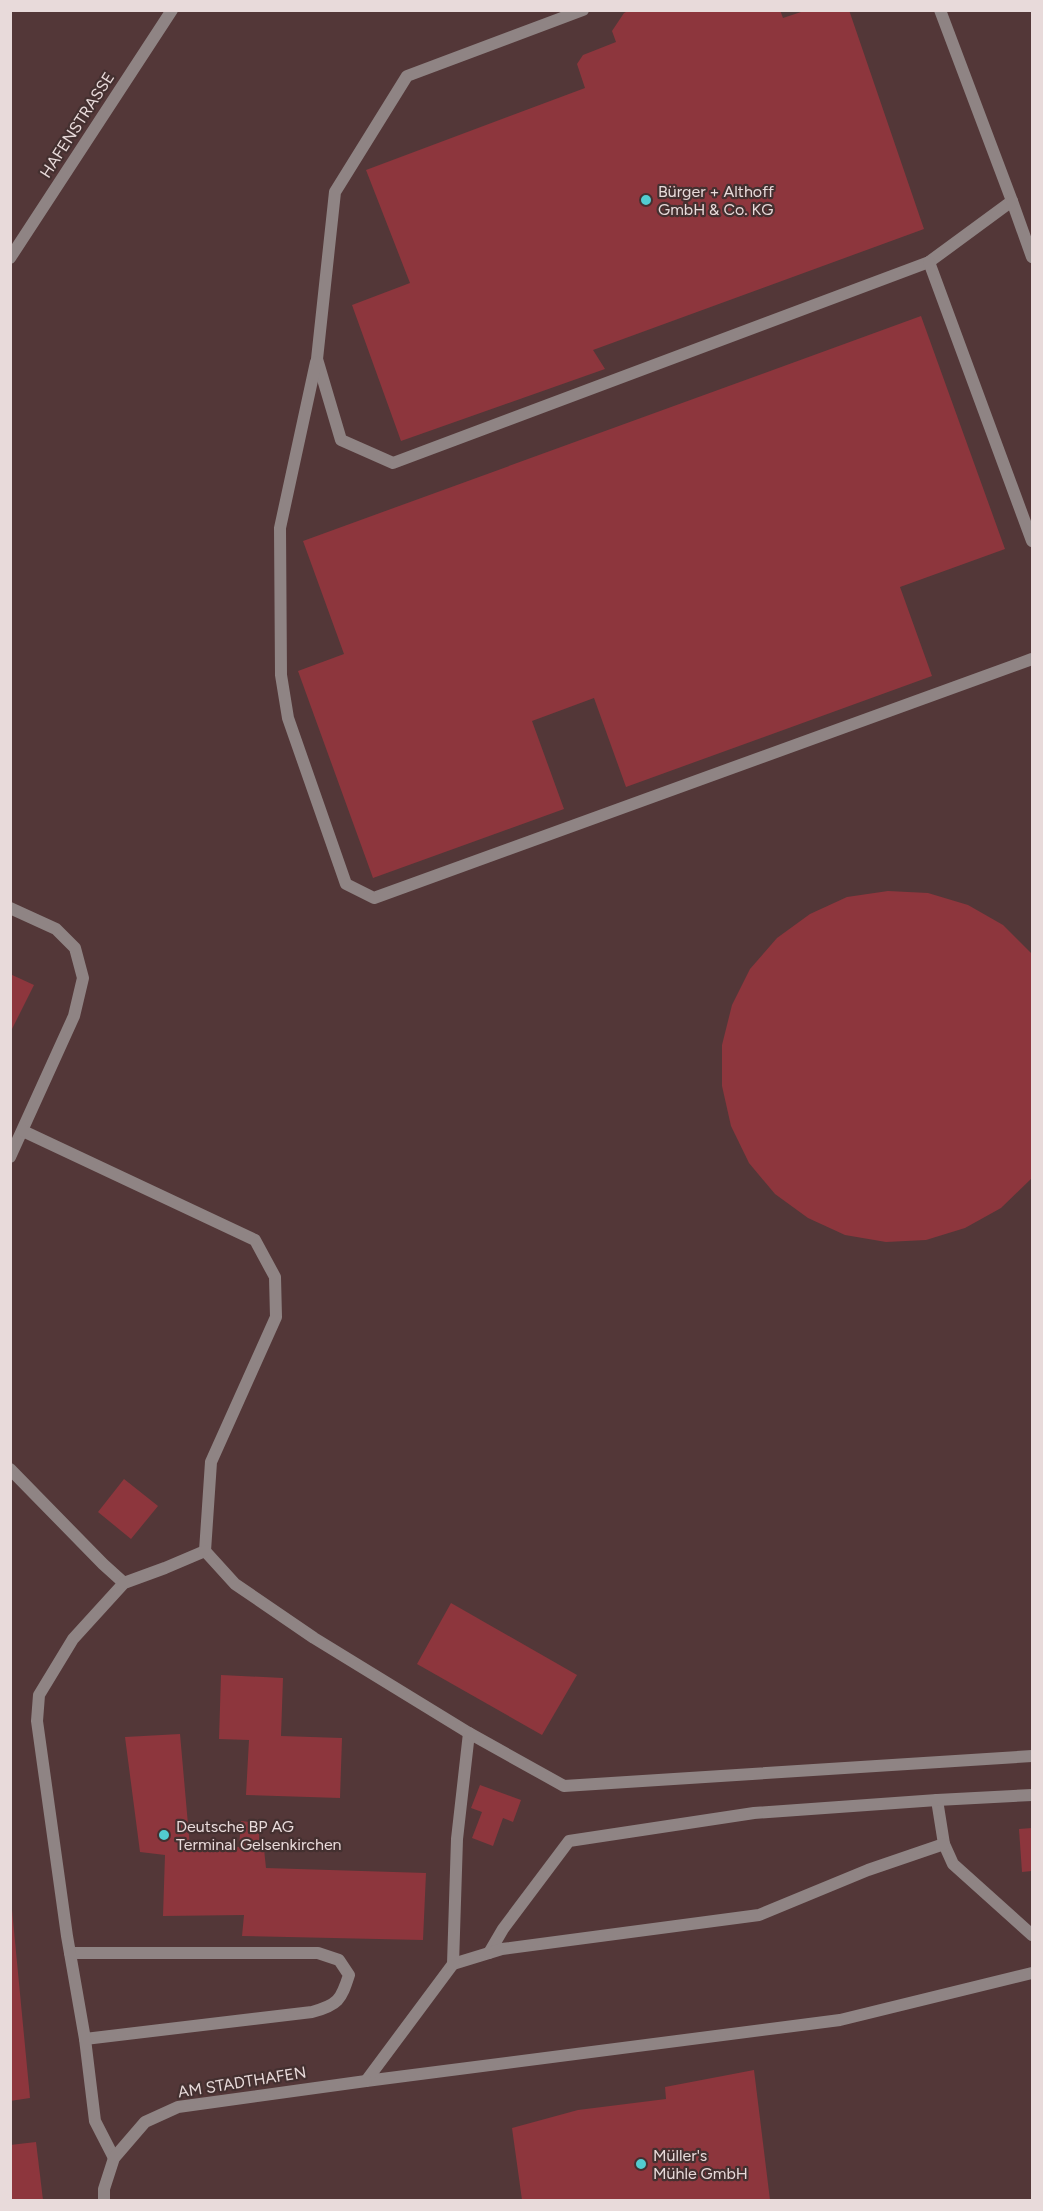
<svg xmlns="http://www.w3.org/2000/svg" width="1043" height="2211" font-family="Figtree,sans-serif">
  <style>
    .built { fill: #533738 }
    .building { fill: #8d363d }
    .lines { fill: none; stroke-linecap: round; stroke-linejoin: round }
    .lane { stroke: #8f8484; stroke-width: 12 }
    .street { stroke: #8f8484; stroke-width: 12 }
    .poi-dot { fill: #52ccd0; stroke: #443030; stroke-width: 2 }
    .labels { text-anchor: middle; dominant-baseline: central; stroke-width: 4.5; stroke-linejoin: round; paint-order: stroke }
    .street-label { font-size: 16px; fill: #e8dada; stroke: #443030 }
    .poi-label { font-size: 16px; fill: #e8dada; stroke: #443030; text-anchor: start }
  </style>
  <rect width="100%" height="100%" fill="#443030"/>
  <rect class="built" x="11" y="11" width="1021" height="2189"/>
  <g class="building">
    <polygon points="630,10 780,10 783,18 807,10 849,10 924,229 593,350 605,369 401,441 352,305 410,283 366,170 585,88 577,64 583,55 616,42 612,31 624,13"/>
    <polygon points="921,316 1005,549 900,587 932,676 626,787 594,698 532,721 564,809 373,878 298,671 344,654 303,541"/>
    <polygon points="888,891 928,893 968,905 1003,925 1032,954 1032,1178 1001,1208 965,1228 926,1240 886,1242 845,1235 808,1218 775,1194 749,1163 731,1126 722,1086 722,1045 732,1005 750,969 777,938 810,914 847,897"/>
    <polygon points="10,974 34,985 10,1033"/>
    <polygon points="124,1479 158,1506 131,1539 98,1512"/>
    <polygon points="451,1603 577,1675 542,1735 417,1664"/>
    <polygon points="221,1675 283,1678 281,1736 342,1738 340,1798 246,1795 249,1740 219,1739"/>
    <polygon points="180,1734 190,1847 239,1847 241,1821 259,1823 259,1850 264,1849 266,1868 426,1873 423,1940 242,1936 244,1915 163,1916 165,1855 140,1852 125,1737"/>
    <polygon points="480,1785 521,1800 513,1822 503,1818 493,1846 472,1838 482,1812 471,1808"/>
    <polygon points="1032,1828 1032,1871 1022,1872 1019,1829"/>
    <polygon points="10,1910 12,1910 30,2098 10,2101"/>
    <polygon points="754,2070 770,2200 522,2200 512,2128 578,2110 666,2099 665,2087"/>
    <polygon points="36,2142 43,2200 10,2200 10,2145"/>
  </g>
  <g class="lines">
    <g class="lane">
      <polyline points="583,10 407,76 335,192 317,359 341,440 393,463 929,262 1012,201 940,10"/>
      <polyline points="1012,201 1032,257"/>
      <polyline points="929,262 1032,541"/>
      <polyline points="316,362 280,528 281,675 288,718 346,884 374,898 1032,659"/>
      <polyline points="10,908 56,929 75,948 83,978 74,1016 10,1157"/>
      <polyline points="23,1131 255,1240 275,1277 276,1317 211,1462 205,1551"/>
      <polyline points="10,1469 103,1564 124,1583"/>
      <polyline points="937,1800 944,1844 953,1864 1032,1935"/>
      <path d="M70 1953H318L339 1960 349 1975C341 2000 338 2005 312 2012L85 2039"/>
      <polyline points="489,1953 503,1929 569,1841 754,1813 937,1800 1032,1795"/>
      <polyline points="453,1964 502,1949 759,1915 868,1870 944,1844"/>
      <polyline points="366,2081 840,2020 1032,1973"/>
      <polyline points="366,2081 453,1964 457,1839 469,1733"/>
      <polyline points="114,2158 95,2121 85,2039 67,1936 37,1721 39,1695 73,1639 124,1583 165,1568 205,1551 235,1584 314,1638 469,1733 564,1786 1032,1756"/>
    </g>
    <g class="street">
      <polyline points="10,258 172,10"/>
      <polyline points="104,2200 104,2189 114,2158 145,2122 178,2107 366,2081"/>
    </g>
  </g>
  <g class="poi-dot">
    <circle cx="646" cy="200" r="6"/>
    <circle cx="164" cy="1835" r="6"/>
    <circle cx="641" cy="2164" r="6"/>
  </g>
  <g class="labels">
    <g class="street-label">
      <text transform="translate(77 125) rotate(-57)">HAFENSTRASSE</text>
      <text transform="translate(242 2082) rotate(-9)">AM STADTHAFEN</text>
    </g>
    <g class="poi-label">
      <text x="658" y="191">Bürger + Althoff<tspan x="658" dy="18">GmbH &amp; Co. KG</tspan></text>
      <text x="176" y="1826">Deutsche BP AG<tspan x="176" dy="18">Terminal Gelsenkirchen</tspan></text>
      <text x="653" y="2155">Müller's<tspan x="653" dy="18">Mühle GmbH</tspan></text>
    </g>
  </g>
  <rect width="1043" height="2211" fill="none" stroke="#e8dada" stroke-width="24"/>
</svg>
